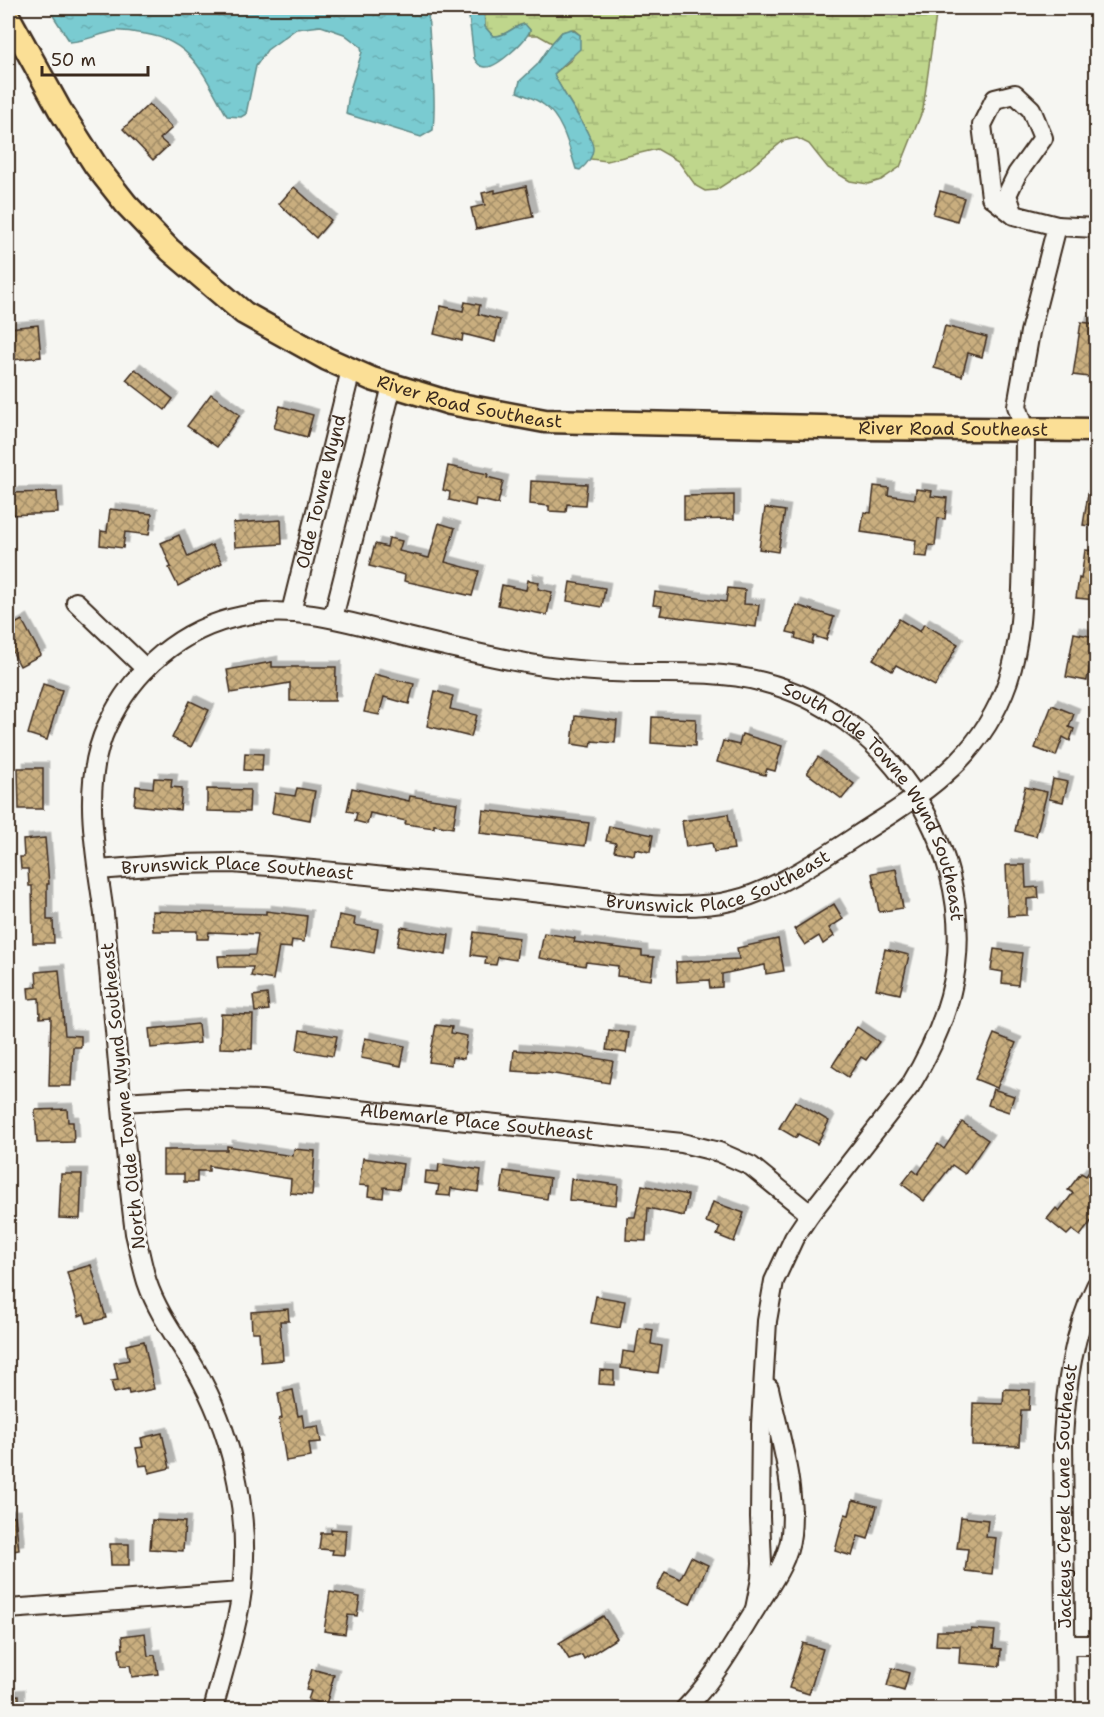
<svg xmlns="http://www.w3.org/2000/svg" width="1104" height="1717" font-family="'Shantell Sans',sans-serif">
  <style>
    .wetland { fill: url(#wetland-marsh); stroke: #7d8055; stroke-width: 1.5 }
    .water { fill: url(#water-ripples); stroke: #618b89; stroke-width: 1.5 }
    .building { fill: url(#building-cross-hatch); stroke: #3b2a1e; stroke-width: 1.5; filter: url(#shadow) }
    .lines { fill: none; stroke-linecap: round; stroke-linejoin: round }
    .minor-casing { stroke: #3b2a1e; stroke-width: 22 }
    .major-casing { stroke: #3b2a1e; stroke-width: 27 }
    .minor { stroke: #f6f6f2; stroke-width: 18 }
    .major { stroke: #fbdf96; stroke-width: 22 }
    .labels { text-anchor: middle; dominant-baseline: central; stroke-width: 6; stroke-linejoin: round; paint-order: stroke }
    .street-label { font-size: 18px; fill: #3b2a1e; stroke: #f6f6f2 }
  </style>
  <defs>
    <pattern id="wetland-marsh" width="20" height="14" patternUnits="userSpaceOnUse" patternTransform="scale(1.5)"><rect width="20" height="14" fill="#bfd68c"/><path d="M1 5h8M5 5V1M11 12h8M15 12V8" fill="none" stroke="#a5b878"/></pattern>
    <pattern id="water-ripples" width="26" height="14" patternUnits="userSpaceOnUse" patternTransform="scale(1.5)"><rect width="26" height="14" fill="#7acbd1"/><path d="M2 4q2-2 4 0t4 0M15 11q2-2 4 0t4 0" fill="none" stroke="#6aaeb3"/></pattern>
    <pattern id="building-cross-hatch" width="8" height="8" patternUnits="userSpaceOnUse" patternTransform="scale(1.5)"><rect width="8" height="8" fill="#c9ae7f"/><path d="M0 0l8 8M0 8l8-8" fill="none" stroke="#a48e67"/></pattern>
    <filter id="shadow"><feDropShadow dx="5.5" dy="-5.5" stdDeviation="0" flood-color="#0004"/></filter>
  </defs>
  <rect width="100%" height="100%" fill="#f6f6f2"/>
  <filter id="ink" filterUnits="userSpaceOnUse"><feTurbulence type="fractalNoise" baseFrequency=".0167" numOctaves="2"/><feDisplacementMap in="SourceGraphic" scale="12" xChannelSelector="R" yChannelSelector="G"/><feConvolveMatrix kernelMatrix="1 2 1 2 8 2 1 2 1" color-interpolation-filters="sRGB"/></filter>
  <g filter="url(#ink)">
    <path class="wetland" d="M484 8H937L923 109 900 167 881 180 868 184 850 181 828 168 809 144 797 138 783 141 750 168 716 190 705 191 696 186 678 161 657 149 607 161 590 159C601 138 562 96 554 74L572 59 580 35 573 29 562 32 552 43 538 35H529L530 30 524 24C512 26 506 37 493 36L485 27Z"/>
    <g class="water">
      <path d="M51 8H428C429 49 437 89 433 130L421 137 346 114 349 93 362 52 361 47 344 34 321 26 296 29 267 50 256 66 246 114 241 117 227 116C203 74 192 38 138 33 131 32 122 30 115 31 99 34 86 41 70 42L52 14Z"/>
      <path d="M468 8H484L485 27 493 36C506 37 512 26 525 24L530 30C527 40 496 69 485 67 479 67 476 62 474 58Z"/>
      <path d="M571 29 580 35V49L554 74C561 92 595 137 593 150 592 159 586 165 580 170L576 169C569 147 563 119 544 105 537 99 526 96 517 92L520 81 537 65 552 43 562 32Z"/>
    </g>
    <g class="building">
      <polygon points="149,104 172,128 160,139 168,146 153,160 123,129"/>
      <polygon points="526,186 533,217 476,229 471,208 485,205 482,193 495,190 495,193"/>
      <polygon points="294,187 331,220 316,238 279,204"/>
      <polygon points="940,191 964,198 957,221 933,214"/>
      <polygon points="465,302 480,305 478,314 500,320 495,342 463,334 462,341 434,334 441,306 463,311"/>
      <polygon points="1081,322 1096,324 1096,378 1073,375"/>
      <polygon points="38,325 41,357 12,360 9,328"/>
      <polygon points="945,326 987,337 982,357 968,353 962,376 934,368"/>
      <polygon points="135,369 173,399 165,410 126,380"/>
      <polygon points="211,394 240,415 217,447 187,426"/>
      <polygon points="280,406 313,415 307,437 274,428"/>
      <polygon points="448,466 488,474 487,477 503,481 498,504 476,499 475,506 449,500 450,492 443,490"/>
      <polygon points="531,481 587,484 585,505 567,504 566,512 549,511 549,506 530,504"/>
      <polygon points="1090,482 1096,482 1096,527 1083,525"/>
      <polygon points="874,486 889,488 888,495 915,499 916,489 932,491 931,496 947,498 945,519 938,518 935,546 929,545 927,557 914,556 916,540 861,532 864,512 871,513"/>
      <polygon points="57,492 58,513 8,515 8,493"/>
      <polygon points="734,495 734,519 684,520 684,496"/>
      <polygon points="765,508 785,511 778,552 759,549"/>
      <polygon points="110,509 152,514 149,535 125,532 123,548 100,545 101,531 107,532"/>
      <polygon points="281,520 282,544 235,547 233,523"/>
      <polygon points="439,523 455,528 445,562 479,571 472,596 404,581 405,575 369,566 375,544 387,547 389,538 402,541 399,551 429,558"/>
      <polygon points="179,535 188,557 212,545 222,563 178,586 169,568 171,567 161,543"/>
      <polygon points="1085,550 1096,551 1096,600 1076,598 1079,578 1081,579"/>
      <polygon points="528,580 539,582 538,589 552,592 547,615 498,605 502,585 526,590"/>
      <polygon points="570,582 605,588 602,607 567,601"/>
      <polygon points="728,588 745,590 744,604 759,605 756,627 660,615 662,606 653,605 655,592 726,602"/>
      <polygon points="796,605 834,617 826,640 814,636 812,644 795,638 796,634 787,632"/>
      <polygon points="899,619 920,632 924,624 958,644 935,686 896,665 892,671 873,659"/>
      <polygon points="22,620 41,655 20,666 8,643 8,628"/>
      <polygon points="1074,633 1095,637 1087,681 1066,677"/>
      <polygon points="272,662 272,667 336,667 335,701 290,701 290,683 231,693 227,670"/>
      <polygon points="374,674 414,684 409,704 384,697 379,715 364,712"/>
      <polygon points="43,684 62,690 47,740 28,734"/>
      <polygon points="435,691 453,696 450,709 477,715 471,737 427,726"/>
      <polygon points="190,701 209,710 191,747 172,738"/>
      <polygon points="1052,705 1074,714 1069,727 1074,729 1070,741 1063,737 1056,756 1035,748"/>
      <polygon points="575,716 617,721 615,743 592,741 591,747 572,744"/>
      <polygon points="652,717 696,719 695,746 651,743"/>
      <polygon points="742,734 782,746 775,771 767,769 765,775 717,762 723,741 739,745"/>
      <polygon points="245,753 263,754 262,771 244,770"/>
      <polygon points="818,757 854,784 842,799 807,773"/>
      <polygon points="18,768 43,768 43,809 19,809"/>
      <polygon points="154,778 172,779 171,787 182,788 180,810 134,805 136,786 153,788"/>
      <polygon points="1053,779 1068,782 1063,802 1049,799"/>
      <polygon points="1025,787 1047,792 1036,836 1015,831"/>
      <polygon points="297,788 315,791 310,820 272,813 275,793 295,796"/>
      <polygon points="352,788 409,801 410,796 457,803 453,828 434,825 434,828 405,824 406,821 370,813 367,824 355,821 357,813 347,811"/>
      <polygon points="207,789 250,790 249,812 207,811"/>
      <polygon points="483,810 589,823 585,846 480,833"/>
      <polygon points="728,814 734,849 714,852 712,843 686,847 682,821"/>
      <polygon points="609,826 653,835 650,852 635,849 634,855 614,851 616,843 606,841"/>
      <polygon points="45,838 49,884 47,884 47,920 53,920 54,943 33,943 32,886 29,886 28,869 21,869 20,857 24,857 23,840"/>
      <polygon points="1006,865 1025,865 1026,888 1038,887 1039,898 1027,899 1027,915 1008,916"/>
      <polygon points="896,869 903,908 879,912 872,873"/>
      <polygon points="834,904 843,919 829,928 834,936 823,944 819,936 805,945 794,929"/>
      <polygon points="152,911 266,914 266,911 307,916 304,942 292,940 291,948 279,947 273,980 251,976 253,967 219,967 218,956 255,955 258,934 209,932 208,939 197,939 197,931 153,931"/>
      <polygon points="339,915 355,918 354,925 378,929 374,953 334,946"/>
      <polygon points="401,927 449,935 446,955 397,946"/>
      <polygon points="474,932 519,938 516,960 498,957 496,965 485,964 486,957 471,955"/>
      <polygon points="544,933 575,938 574,942 642,951 642,956 654,957 651,980 617,976 618,966 586,962 585,966 539,958"/>
      <polygon points="778,939 784,971 766,974 765,965 722,974 722,987 710,988 709,980 677,982 676,962 739,959 737,948"/>
      <polygon points="885,949 909,955 900,994 876,989"/>
      <polygon points="994,949 1022,953 1018,985 1002,983 1003,972 991,970"/>
      <polygon points="59,970 65,1035 81,1036 81,1047 73,1047 71,1086 49,1086 51,1017 40,1018 39,998 29,999 28,988 37,987 36,972"/>
      <polygon points="267,994 269,1010 255,1012 253,996"/>
      <polygon points="221,1014 253,1015 252,1049 220,1048"/>
      <polygon points="198,1024 200,1043 151,1048 149,1029"/>
      <polygon points="436,1025 452,1027 451,1033 467,1036 464,1059 452,1057 451,1065 429,1062"/>
      <polygon points="857,1027 879,1042 866,1060 861,1057 848,1077 832,1066"/>
      <polygon points="300,1030 337,1036 333,1056 297,1050"/>
      <polygon points="609,1030 629,1033 626,1053 606,1050"/>
      <polygon points="994,1034 1016,1043 997,1088 975,1079"/>
      <polygon points="365,1038 405,1046 401,1066 361,1058"/>
      <polygon points="514,1050 570,1054 613,1061 609,1083 548,1073 512,1071"/>
      <polygon points="993,1089 1014,1096 1009,1112 988,1105"/>
      <polygon points="795,1101 829,1121 817,1144 798,1134 796,1138 779,1128"/>
      <polygon points="67,1109 68,1122 73,1122 74,1142 37,1143 35,1110"/>
      <polygon points="962,1122 988,1140 965,1174 952,1165 924,1201 902,1184 913,1170 918,1174 938,1144 944,1149"/>
      <polygon points="227,1146 293,1156 294,1149 315,1151 312,1195 290,1193 291,1179 209,1166 209,1171 197,1171 197,1182 184,1182 184,1174 163,1174 163,1150 227,1150"/>
      <polygon points="363,1158 403,1164 399,1189 384,1187 383,1198 368,1196 369,1186 359,1185"/>
      <polygon points="1096,1162 1096,1215 1080,1236 1072,1230 1067,1235 1047,1219 1056,1208 1059,1211 1073,1193 1068,1190 1081,1173 1086,1176"/>
      <polygon points="439,1164 481,1170 478,1192 451,1188 450,1196 437,1195 439,1185 425,1183 426,1171 438,1172"/>
      <polygon points="504,1171 550,1178 547,1199 501,1192"/>
      <polygon points="61,1174 82,1174 80,1219 59,1218"/>
      <polygon points="571,1179 618,1185 616,1205 569,1200"/>
      <polygon points="642,1185 688,1195 684,1216 648,1208 646,1241 626,1240 627,1217 635,1217"/>
      <polygon points="713,1202 744,1213 734,1242 717,1235 720,1227 706,1222"/>
      <polygon points="91,1265 106,1318 87,1323 84,1314 79,1316 67,1272"/>
      <polygon points="596,1296 625,1301 620,1328 591,1323"/>
      <polygon points="288,1309 289,1321 280,1321 283,1360 261,1362 259,1332 252,1332 251,1312"/>
      <polygon points="639,1328 653,1330 651,1344 662,1346 658,1373 621,1368 623,1351 635,1353"/>
      <polygon points="144,1341 154,1389 129,1394 128,1390 114,1393 111,1381 118,1380 114,1363 129,1360 126,1345"/>
      <polygon points="600,1370 614,1371 614,1385 599,1384"/>
      <polygon points="1004,1389 1030,1390 1029,1410 1021,1410 1019,1446 972,1445 973,1403 1003,1404"/>
      <polygon points="293,1390 298,1416 302,1415 304,1428 318,1426 321,1442 309,1443 311,1457 286,1461 279,1419 282,1418 278,1393"/>
      <polygon points="162,1433 170,1468 149,1473 147,1465 140,1466 136,1448 143,1447 141,1438"/>
      <polygon points="853,1500 877,1506 868,1539 858,1536 852,1556 835,1551 845,1514 849,1515"/>
      <polygon points="8,1516 15,1516 19,1550 8,1552"/>
      <polygon points="961,1517 988,1520 986,1537 996,1538 992,1574 965,1571 968,1549 957,1548"/>
      <polygon points="152,1520 185,1522 183,1551 150,1549"/>
      <polygon points="331,1529 346,1530 344,1555 332,1554 333,1550 319,1549 321,1533 331,1533"/>
      <polygon points="110,1544 129,1544 129,1565 111,1565"/>
      <polygon points="691,1557 708,1565 690,1604 657,1589 665,1572 680,1579"/>
      <polygon points="330,1592 360,1597 357,1616 348,1615 345,1634 324,1631"/>
      <polygon points="603,1616 617,1638 584,1659 582,1655 569,1659 559,1643"/>
      <polygon points="971,1629 995,1631 993,1648 1001,1649 1000,1666 959,1663 960,1646 936,1645 937,1631 971,1631"/>
      <polygon points="145,1633 148,1656 155,1655 158,1674 132,1677 130,1665 121,1666 119,1649 123,1649 122,1636"/>
      <polygon points="803,1643 823,1649 809,1694 789,1688"/>
      <polygon points="892,1668 909,1673 904,1691 887,1686"/>
      <polygon points="312,1669 334,1675 326,1705 308,1700 311,1691 306,1690"/>
      <polygon points="19,1695 19,1710 8,1710 8,1696"/>
    </g>
    <g class="lines">
      <defs>
        <g id="minor">
          <polyline points="1057,226 1096,228"/>
          <polyline points="76,602 146,669"/>
          <path id="s1" d="M291 612 351 370"/>
          <polyline points="333,618 392,386"/>
          <path id="s2" d="M98 870 176 864 232 863C338 871 445 883 551 894 606 900 682 914 735 900 785 887 839 846 883 819 940 783 985 747 1008 681 1022 640 1022 595 1023 553 1024 511 1025 470 1025 429L1017 406 1030 332 1057 226 1014 215 1007 195 1017 174 1043 138 1031 109 1015 94 995 99 982 125 991 197 1014 215"/>
          <path id="s3" d="M122 1102 190 1098 261 1100 682 1143 719 1152 751 1166 810 1214"/>
          <polyline points="8,1609 241,1592"/>
          <polyline points="1065,1645 1096,1645"/>
          <path id="s4" d="M213 1710C223 1670 237 1630 242 1590 250 1520 235 1443 202 1381 185 1348 159 1318 147 1282 142 1266 139 1249 135 1233 125 1156 120 1078 112 1000 109 972 107 943 104 914 96 854 80 784 107 726 133 670 181 628 242 616 294 605 345 621 395 634 440 645 485 656 531 664 565 670 599 672 634 673 677 673 721 671 763 682 885 713 971 841 956 966 950 1010 933 1048 910 1086L810 1214 794 1238 774 1281 767 1321 761 1424 760 1517 762 1563 761 1579 755 1609"/>
          <path d="M684 1710C715 1678 733 1645 756 1608 770 1585 788 1562 791 1534 796 1486 779 1435 769 1388"/>
          <path id="s5" d="M1066 1710 1063 1438C1066 1386 1073 1333 1096 1286"/>
        </g>
        <g id="major">
          <path id="s6" d="M8 16 60 110 96 166 126 204 170 250 244 313 327 359 372 379 450 403 545 421 864 428 1096 430"/>
        </g>
      </defs>
      <use href="#minor" class="minor-casing"/>
      <use href="#major" class="major-casing"/>
      <use href="#minor" class="minor"/>
      <use href="#major" class="major"/>
    </g>
  </g>
  <g class="labels">
    <g class="street-label">
      <text stroke="none"><textPath href="#s6" startOffset="628">River Road Southeast</textPath></text>
      <text stroke="none"><textPath href="#s6" startOffset="1114">River Road Southeast</textPath></text>
      <text stroke="none"><textPath href="#s1" startOffset="124">Olde Towne Wynd</textPath></text>
      <text stroke="none"><textPath href="#s4" startOffset="1898">South Olde Towne Wynd Southeast</textPath></text>
      <text stroke="none"><textPath href="#s2" startOffset="140">Brunswick Place Southeast</textPath></text>
      <text stroke="none"><textPath href="#s2" startOffset="627">Brunswick Place Southeast</textPath></text>
      <text transform="translate(123 1096) rotate(-96)">North Olde Towne Wynd Southeast</text>
      <text stroke="none"><textPath href="#s3" startOffset="356">Albemarle Place Southeast</textPath></text>
      <text stroke="none"><textPath href="#s5" startOffset="214">Jackeys Creek Lane Southeast</textPath></text>
    </g>
  </g>
  <rect width="1104" height="1717" fill="none" stroke="#f6f6f2" stroke-width="30"/>
  <rect x="15" y="15" width="1074" height="1687" fill="none" stroke="#3b2a1e" stroke-width="2" filter="url(#ink)"/>
  <path d="M42 66v9h106v-9" fill="none" stroke="#3b2a1e" stroke-width="3"/>
  <text x="51" y="66" font-size="18" fill="#3b2a1e" stroke="#f6f6f2" stroke-width="4.5" paint-order="stroke">50 m</text>
</svg>
